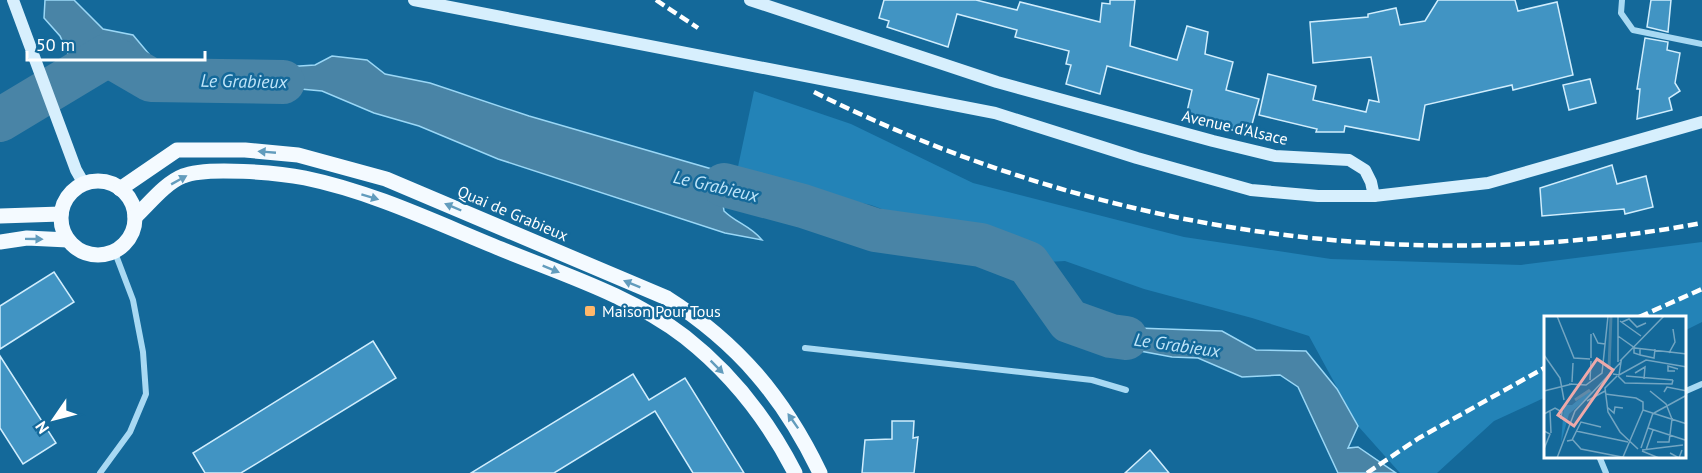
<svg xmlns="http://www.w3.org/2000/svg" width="1702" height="473" font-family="'PT Sans',sans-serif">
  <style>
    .green { fill: #2383b7 }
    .water { fill: #4984a6; stroke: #9ad7f6; stroke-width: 1.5 }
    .pier { fill: #14699a }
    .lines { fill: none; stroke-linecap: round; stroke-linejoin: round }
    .river { stroke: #4984a6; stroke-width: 44 }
    .building { fill: #4194c3; stroke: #d0edfd; stroke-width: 1.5 }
    .street { stroke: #a8d9f3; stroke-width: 6 }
    .secondary { stroke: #d7effd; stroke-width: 12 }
    .primary { stroke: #f4faff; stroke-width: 15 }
    .rail { stroke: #fff; stroke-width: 4.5; stroke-dasharray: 10 4.5; stroke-linecap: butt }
    .oneway { fill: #629cbd }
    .poi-dot { fill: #ffb76a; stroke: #14699a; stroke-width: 2 }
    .labels { text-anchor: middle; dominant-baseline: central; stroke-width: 5; stroke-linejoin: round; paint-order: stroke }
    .street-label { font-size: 16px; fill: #fff; stroke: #14699a }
    .poi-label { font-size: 16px; fill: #fff; stroke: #14699a; text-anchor: start }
    .water-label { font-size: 18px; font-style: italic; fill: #c0e6fa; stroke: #14699a }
    .inset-river { fill: none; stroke: #4984a6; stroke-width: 3 }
    .inset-road { fill: none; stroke: #72a5c2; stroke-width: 1.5 }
    .view { fill: #efa9a9; fill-opacity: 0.15; stroke: #efa9a9; stroke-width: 3 }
    .inset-edge { fill: none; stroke: #fff; stroke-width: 3 }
  </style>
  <rect width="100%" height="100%" fill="#14699a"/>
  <polygon class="green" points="754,91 851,124 973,183 1184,237 1331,259 1521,265 1702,242 1702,322 1686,330 1686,317 1546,317 1546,397 1494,421 1437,473 1400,473 1358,426 1309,336 1252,318 1144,289 1065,261 1028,263 871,205 736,176"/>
  <g class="water">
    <path d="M45 0H74L103 29 133 35 149 54 143 67 148 78H128L117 69 102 63C66 82 40 118 0 130V111L71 60 60 36 44 18Z"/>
    <path d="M332 56 367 60 385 74 430 83 529 116 736 176 781 200 736 198 723 204 724 211C736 223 751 226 762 240L725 233 498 159 419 126 374 113 322 91 225 82 284 67 315 65Z"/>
    <polygon points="1069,321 1109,327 1222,331 1256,350 1306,351 1337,389 1358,426 1348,448 1358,447 1396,473 1338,473 1298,387 1280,375 1242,377 1198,358 1172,357 1092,342"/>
  </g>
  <polygon class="pier" points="62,63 71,88 32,118 23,93"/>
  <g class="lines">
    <g class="river">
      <polyline points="0,120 108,55 151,80 283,82"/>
      <polyline points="724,185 803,206 875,230 981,245 1028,263 1069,321 1111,336 1126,338"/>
    </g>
  </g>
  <g class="building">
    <polygon points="884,0 976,0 1017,10 1020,2 1100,22 1102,3 1110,4 1110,0 1135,0 1130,46 1177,60 1187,26 1208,32 1205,54 1233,62 1226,90 1259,99 1249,135 1186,116 1192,90 1107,66 1100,94 1066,84 1071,65 1066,64 1069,51 1015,37 1017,30 957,14 948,47 887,27 889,21 879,18"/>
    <polygon points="1438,0 1515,0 1518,11 1557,2 1573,75 1513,90 1512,85 1425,105 1419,140 1345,126 1344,132 1316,132 1317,129 1259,115 1268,74 1316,86 1313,100 1366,112 1369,100 1379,102 1371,57 1313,63 1310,22 1368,17 1368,14 1396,8 1400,25 1425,21"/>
    <polygon points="1651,0 1671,0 1668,32 1647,27"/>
    <polygon points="1645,38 1668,42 1667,50 1680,53 1675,83 1680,91 1669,98 1672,110 1637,119 1640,89 1637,89"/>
    <polygon points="1590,79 1596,103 1569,110 1563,85"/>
    <polygon points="1612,165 1617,184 1646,176 1653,207 1625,214 1624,209 1542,216 1540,188"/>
    <polygon points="54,272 74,302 0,349 0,306"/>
    <polygon points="373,341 396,378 241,473 205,473 193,453"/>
    <polygon points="0,356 56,443 23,464 0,428"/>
    <polygon points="633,374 649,400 685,378 744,473 693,473 655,411 554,473 471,473"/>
    <polygon points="892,421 914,421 913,438 918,437 914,473 862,473 865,440 892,439"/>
    <polygon points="1150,450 1169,473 1125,473"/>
  </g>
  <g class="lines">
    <g class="street">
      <polyline points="1622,0 1621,13 1633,30 1702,44"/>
      <polyline points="805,348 1092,380 1126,390"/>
      <polyline points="1686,391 1702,384"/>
      <polyline points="1599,456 1606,473"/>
      <polyline points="100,473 130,432 146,394 143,352 133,300 114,250"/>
    </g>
    <g class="secondary">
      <polyline points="13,0 76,170 84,184"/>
      <polyline points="414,0 995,113 1137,158 1251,190 1318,196 1374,196 1488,183 1702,122"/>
      <polyline points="750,0 997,82 1213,141 1275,156 1349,160 1365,170 1371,182 1374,196"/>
    </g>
    <g class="primary">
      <circle cx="98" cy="218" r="37"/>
      <path d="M120 189 177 150H245L298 155 386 179 667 298C738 343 784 398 820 473"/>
      <polyline points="0,216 61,214"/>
      <path d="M135 217C149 204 165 183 183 176 206 166 280 173 305 178 373 192 437 223 501 249 562 274 632 296 685 337 732 374 768 420 795 473"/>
      <polyline points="0,242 27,238 68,240"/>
    </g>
    <g class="rail">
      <polyline points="656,0 698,28"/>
      <path d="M814 92C1088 229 1400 279 1702 223"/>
      <polyline points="1639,317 1702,289"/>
      <polyline points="1367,473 1419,438 1546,367"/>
    </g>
  </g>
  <defs><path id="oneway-solid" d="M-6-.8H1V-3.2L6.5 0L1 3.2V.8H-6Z" transform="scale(1.5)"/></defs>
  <g class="oneway">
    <use href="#oneway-solid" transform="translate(267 152) rotate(-175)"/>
    <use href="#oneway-solid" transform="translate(179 180) rotate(-29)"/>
    <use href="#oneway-solid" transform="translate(370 197) rotate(17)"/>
    <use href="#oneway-solid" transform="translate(453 207) rotate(-157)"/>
    <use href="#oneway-solid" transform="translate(34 239) rotate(1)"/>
    <use href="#oneway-solid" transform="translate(551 269) rotate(22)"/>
    <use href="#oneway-solid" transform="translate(632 284) rotate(-158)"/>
    <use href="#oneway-solid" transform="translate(717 367) rotate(45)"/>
    <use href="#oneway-solid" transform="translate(793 421) rotate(-125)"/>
  </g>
  <rect class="poi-dot" x="584" y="305" width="12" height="12" rx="3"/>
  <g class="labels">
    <g class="street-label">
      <text transform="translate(1235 127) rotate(13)">Avenue d'Alsace</text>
      <text transform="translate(513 213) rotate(23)">Quai de Grabieux</text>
    </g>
    <g class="poi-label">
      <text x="602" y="311">Maison Pour Tous</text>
    </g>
    <g class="water-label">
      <text transform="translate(244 81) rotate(1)">Le Grabieux</text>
      <text transform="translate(716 186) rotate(13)">Le Grabieux</text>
      <text transform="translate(1177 345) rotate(8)">Le Grabieux</text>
    </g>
  </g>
  <g transform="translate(1544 316)">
    <rect width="142" height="142" fill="#14699a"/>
    <path d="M46 74 49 77 25 98 17 127 20 89H28Z" fill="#2383b7"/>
    <path class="inset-river" d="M65 53 67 0M31 84 46 74"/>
    <path class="inset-road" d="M13 0 30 42 46 43M74 0V46M76 5 97 20M78 6 85 3 93 11 102 7M49 17 54 27 61 28M47 18V42M74 20 91 32 143 38M90 32V37L96 39V32M125 37 131 26 129 13M0 39 16 62 20 84M96 39 110 42 111 33M76 45 120 0M131 55H124V50L134 53M91 57 101 51 100 63M75 59 102 44 143 51M73 60 61 72 64 96 76 116 94 133M74 60 81 67 128 68 129 64M82 60 129 64M46 64 47 45M28 66 29 47M25 68 42 69 58 57 64 0M0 75 28 68M106 75 122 88 128 103 125 126H113M120 76 123 71 143 75M61 78 92 82 99 86V94M43 85 61 75M63 91 70 97 71 91 79 92M99 94 143 108M6 95 7 117M110 97 143 79M0 98 11 92 18 96 17 103M104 112 141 124M0 115 6 118 0 133M32 115 84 126M28 123 37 133 83 142M23 125 28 124 37 106 57 111M97 132 109 97M98 134 139 129M102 134 109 114M98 135 115 142M126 137 135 142 138 134M79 141 99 94M13 142 31 95 77 46 75 59 69 58"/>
    <path class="view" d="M53 43 69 54 30 110 14 99Z"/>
    <rect width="142" height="142" class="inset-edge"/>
  </g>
  <g transform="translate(54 419) rotate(235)" stroke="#14699a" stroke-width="4.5" paint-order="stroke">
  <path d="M0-4.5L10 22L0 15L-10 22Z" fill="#ffffff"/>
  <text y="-9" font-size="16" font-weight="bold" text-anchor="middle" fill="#ffffff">N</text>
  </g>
  <path d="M27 51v9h178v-9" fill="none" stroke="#ffffff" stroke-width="3"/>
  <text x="36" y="51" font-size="18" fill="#ffffff" stroke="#14699a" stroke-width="4.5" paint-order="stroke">50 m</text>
</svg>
